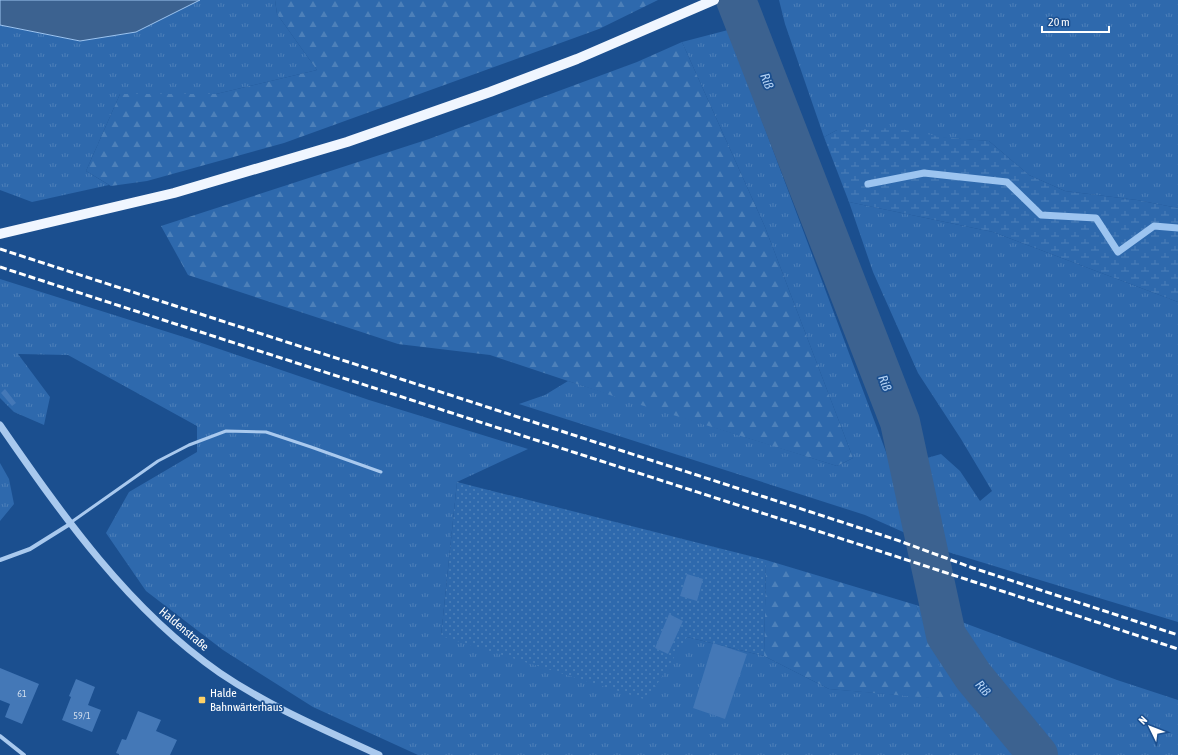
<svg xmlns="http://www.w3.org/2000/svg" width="1178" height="755" viewBox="0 0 1178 755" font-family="'Asap Condensed',sans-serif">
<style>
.grass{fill:url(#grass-tufts)}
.forest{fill:url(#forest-firs)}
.wetland{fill:url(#wetland-marsh)}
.park{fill:url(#park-dots)}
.water{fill:#3c6290;stroke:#9cc4f0}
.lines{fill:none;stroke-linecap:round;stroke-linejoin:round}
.stream{stroke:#9cc4f0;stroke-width:7}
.river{stroke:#3c6290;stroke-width:40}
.building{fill:#4478b7}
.service{stroke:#a9c9ee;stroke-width:3}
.minor{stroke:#a9c9ee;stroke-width:4}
.tertiary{stroke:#a9c9ee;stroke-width:7}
.primary{stroke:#f0f6ff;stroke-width:10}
.rail{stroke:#fff;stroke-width:3;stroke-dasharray:7 3;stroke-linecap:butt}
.poi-dot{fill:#ffd166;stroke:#1b4f8f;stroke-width:1.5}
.labels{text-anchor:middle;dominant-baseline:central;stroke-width:3.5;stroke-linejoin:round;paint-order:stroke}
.number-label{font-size:10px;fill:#d0dded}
.street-label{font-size:12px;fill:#fff;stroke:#1b4f8f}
.poi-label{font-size:12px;fill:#fff;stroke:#1b4f8f;text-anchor:start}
.water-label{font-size:13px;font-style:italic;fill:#b5d3f5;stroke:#1b4f8f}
</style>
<defs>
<pattern id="grass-tufts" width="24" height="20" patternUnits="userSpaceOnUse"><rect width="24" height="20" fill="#2e69ad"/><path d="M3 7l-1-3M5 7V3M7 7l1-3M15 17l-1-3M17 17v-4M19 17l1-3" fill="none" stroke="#4d80b9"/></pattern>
<pattern id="forest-firs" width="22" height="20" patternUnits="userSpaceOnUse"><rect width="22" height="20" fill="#2e69ad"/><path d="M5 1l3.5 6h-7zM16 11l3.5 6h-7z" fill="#4d80b9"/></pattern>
<pattern id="wetland-marsh" width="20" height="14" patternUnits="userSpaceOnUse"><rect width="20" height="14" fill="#2e69ad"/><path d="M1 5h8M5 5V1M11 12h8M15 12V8" fill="none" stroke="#4d80b9"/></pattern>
<pattern id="park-dots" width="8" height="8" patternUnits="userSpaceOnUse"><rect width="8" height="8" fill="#2e69ad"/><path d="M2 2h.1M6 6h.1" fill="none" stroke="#4d80b9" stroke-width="1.8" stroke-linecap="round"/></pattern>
</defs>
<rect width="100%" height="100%" fill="#1b4f8f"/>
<!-- grass -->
<path class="grass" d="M200,0H275L277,14L317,70L216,94H120L86,171L109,185L32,202L0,190V25L80,41L136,32Z
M779,0H1178V208L1137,200L1065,191L1029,175L989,141L837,130L824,137L785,24Z
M728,30L892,468L941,454L960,471L980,501L992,491L961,439L918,373L873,272L849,202L993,232L1178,302V622L948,552L865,515L519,404L545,395L568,381L837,466L853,458L765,227L682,42Z
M0,279L190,339L369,400L528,449L457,482L441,636L687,637L764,656L829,689L949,699L916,605L1117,680L1178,700V755H418L313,707L223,650L146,591L106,533L129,492L197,452V426L68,355L18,354L50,397L44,425L14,412L0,398Z
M0,463L9,479L14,504L0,521Z"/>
<!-- forest -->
<path class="forest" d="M275,0H658L599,29L284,143L147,181L111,186L86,171L120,94H216L317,70L277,14Z
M682,42L765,227L853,458L837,466L628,401L490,355L398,344L188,275L161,226L429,139L637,62Z
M766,560L916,605L952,700L829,689L764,656Z"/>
<!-- wetland -->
<path class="wetland" d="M895,128L942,137L989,141L1029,175L1065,191L1137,200L1178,208V302L993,232L849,202L824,137L837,130Z"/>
<!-- park -->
<path class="park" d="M457,482L766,560L764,656L687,637L647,700L441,636Z"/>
<!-- water -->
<path class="water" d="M0,0H200L136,32L80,41L0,25Z"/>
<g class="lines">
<!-- stream -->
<path class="stream" d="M868,184L924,173L1007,182L1041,215L1096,218L1118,252L1154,226L1178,228"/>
<!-- river -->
<path class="river" d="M736,0L900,422L946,635L973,676L1038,755"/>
</g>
<!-- building -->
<path class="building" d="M5,389L16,403L12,406L1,393Z
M687,574L703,579L697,601L680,596Z
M669,614L683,621L668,654L655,648Z
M713,643L747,654L725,719L693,708Z
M0,668L39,684L22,724L5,717L10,704L0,700Z
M76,679L95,687L88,705L101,710L92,732L62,720L71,697L69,696Z
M138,711L161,720L156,731L177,740L170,755H119V754L116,753L122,739L126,740Z"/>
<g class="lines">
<!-- service -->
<path class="service" d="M70,523L158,461L189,445L226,431L266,432L311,447L381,472"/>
<!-- minor -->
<path class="minor" d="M0,560L30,549L70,524
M0,736L24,755"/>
<!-- tertiary -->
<path class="tertiary" d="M0,425C63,516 128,609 220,673C270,707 325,730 379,755"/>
<!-- primary -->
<path class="primary" d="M0,234L174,193L347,142L490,92L577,59L714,0"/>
<!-- rail -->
<path class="rail" d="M0,249L894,539L973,568L1178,635
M0,267C393,395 786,519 1178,649"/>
</g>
<!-- markers -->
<rect class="poi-dot" x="198" y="696" width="8" height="8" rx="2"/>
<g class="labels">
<!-- number labels -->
<g class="number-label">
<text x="22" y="693">61</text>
<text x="82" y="715">59/1</text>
</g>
<!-- street labels -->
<g class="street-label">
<text transform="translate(184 629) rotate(40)">Haldenstraße</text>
</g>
<!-- poi labels -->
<g class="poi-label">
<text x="210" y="693">Halde<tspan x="210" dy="14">Bahnwärterhaus</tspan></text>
</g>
<!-- water labels -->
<g class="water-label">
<text transform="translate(767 81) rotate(69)">Riß</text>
<text transform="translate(885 383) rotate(69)">Riß</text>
<text transform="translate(983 688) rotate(50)">Riß</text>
</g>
</g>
<!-- north arrow -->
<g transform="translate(1150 727) rotate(313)" stroke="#1b4f8f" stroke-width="3" paint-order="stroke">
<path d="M0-3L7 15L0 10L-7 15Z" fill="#ffffff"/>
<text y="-6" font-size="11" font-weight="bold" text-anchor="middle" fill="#ffffff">N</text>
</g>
<!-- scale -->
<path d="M1042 26v6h67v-6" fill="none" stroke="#ffffff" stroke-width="2"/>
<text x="1048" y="26" font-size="12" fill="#ffffff" stroke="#1b4f8f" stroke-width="3" paint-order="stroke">20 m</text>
</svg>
